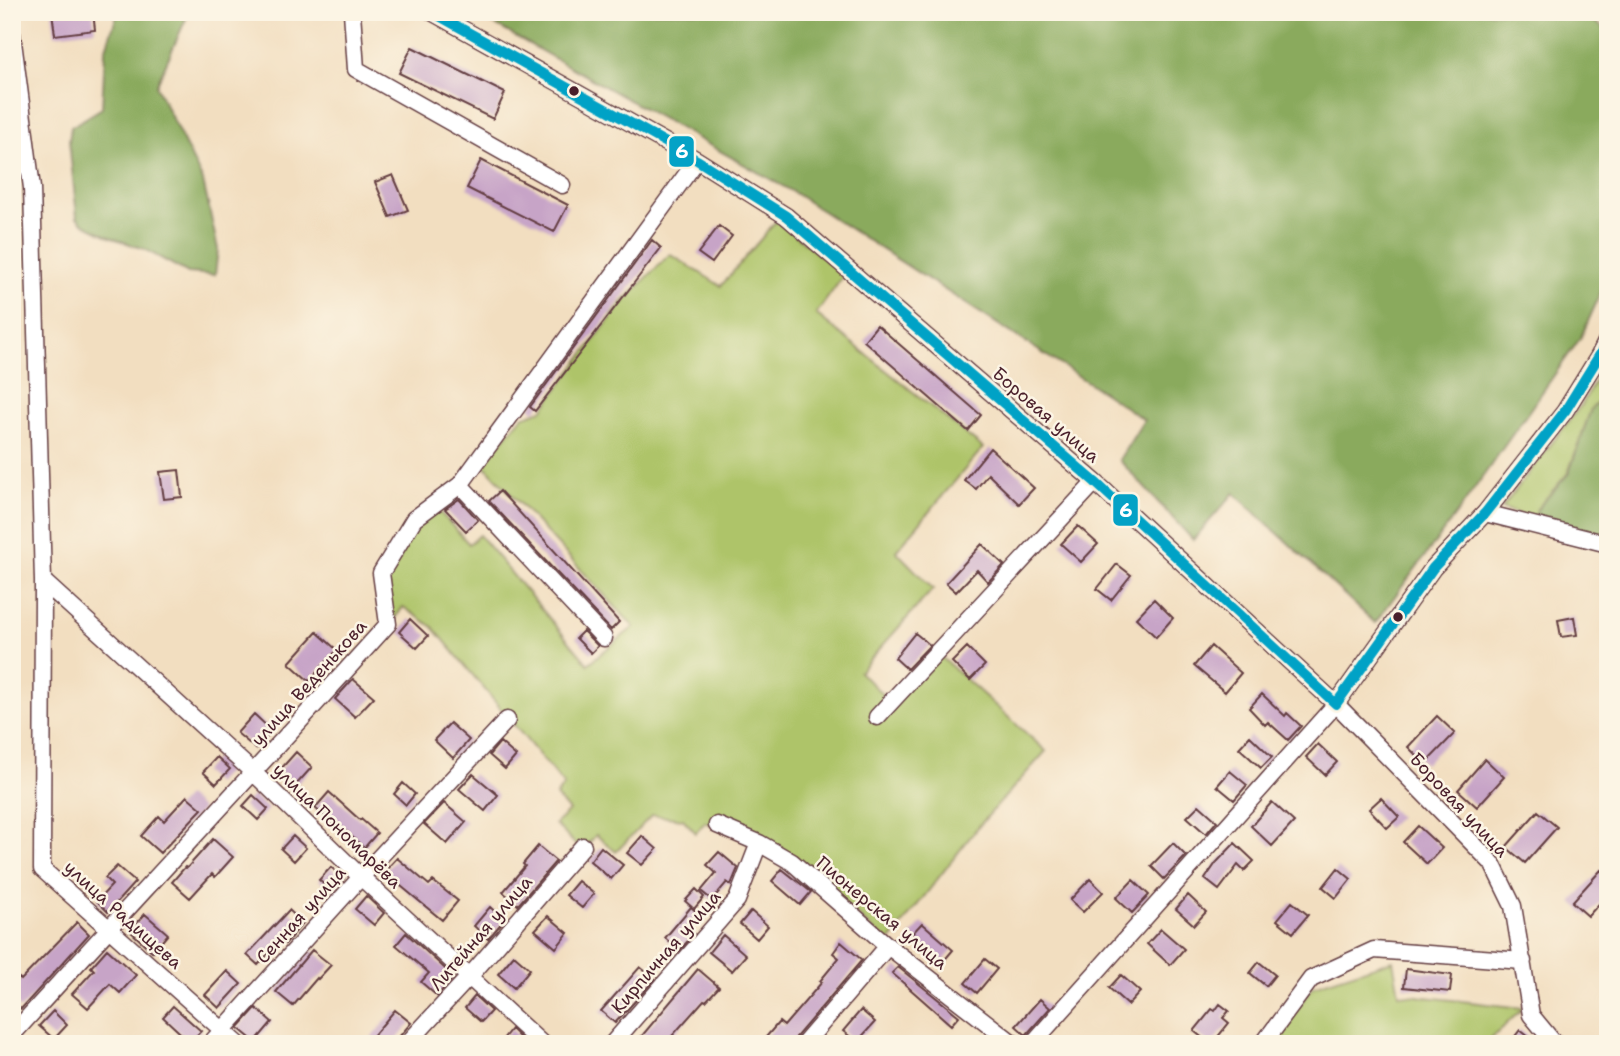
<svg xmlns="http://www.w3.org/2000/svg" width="1620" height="1056" viewBox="0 0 1620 1056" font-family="'Shantell Sans',sans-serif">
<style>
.green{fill:#aec469;stroke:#7c724a;stroke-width:2}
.forest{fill:#8aaa5d;stroke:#6a6444;stroke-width:2}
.building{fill:#c7a4c7}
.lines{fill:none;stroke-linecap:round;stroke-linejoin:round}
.minor-casing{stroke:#633c41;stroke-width:19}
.minor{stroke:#fff;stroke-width:16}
.bus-1-casing{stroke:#fcf5e5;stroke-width:16}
.bus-1{stroke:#04a2c6;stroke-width:10}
.bus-dot{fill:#4a1f2b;stroke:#fcf5e5;stroke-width:2.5}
.labels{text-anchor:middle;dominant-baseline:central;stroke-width:5;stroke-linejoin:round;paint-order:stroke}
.street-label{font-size:18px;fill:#4a1f2b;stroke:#fcf5e5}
.line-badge{stroke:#fcf5e5;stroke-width:2.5}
.badge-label{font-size:19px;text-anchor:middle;font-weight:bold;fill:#fff}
</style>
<rect width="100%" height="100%" fill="#fcf5e5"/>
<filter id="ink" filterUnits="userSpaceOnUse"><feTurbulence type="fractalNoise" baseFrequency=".0143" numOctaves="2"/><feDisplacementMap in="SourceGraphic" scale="14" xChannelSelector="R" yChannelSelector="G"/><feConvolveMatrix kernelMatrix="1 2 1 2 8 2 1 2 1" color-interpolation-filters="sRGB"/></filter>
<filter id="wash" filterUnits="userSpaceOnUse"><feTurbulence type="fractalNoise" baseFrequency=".00686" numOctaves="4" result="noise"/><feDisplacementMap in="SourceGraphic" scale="28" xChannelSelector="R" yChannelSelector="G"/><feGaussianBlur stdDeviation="1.57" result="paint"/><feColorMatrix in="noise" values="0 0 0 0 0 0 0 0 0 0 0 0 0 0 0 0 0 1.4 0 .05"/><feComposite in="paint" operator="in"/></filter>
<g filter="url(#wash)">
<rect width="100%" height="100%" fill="#f2dec0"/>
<!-- green -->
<path class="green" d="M777,220L844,275L816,314L983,448L896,551L933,589L859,672L890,701L940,656L1046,751L978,827L888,943L796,860L705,822L696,833L683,819L652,815L616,852L596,835L582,851L555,824L569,811L556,796L564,785L433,627L403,607L390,626L385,573L416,523L435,507L469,544L479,535L588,664L634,627L483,464L522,417L542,410L622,303L670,254L721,286Z
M1608,358V394L1591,409L1568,473L1537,509L1535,520L1502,508L1582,404Z
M1393,960L1399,994L1523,1008L1486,1044H1273L1313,986Z"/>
<!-- forest -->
<path class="forest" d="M118,12H189L156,86L203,181L218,249L215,275L188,273L144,249L110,237L84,224L77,217L69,141L71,127L102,108L105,51Z
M472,12H1580L1608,31V277L1581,337L1460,509L1375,623L1234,493L1193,540L1119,460L1144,420L1106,394L793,192Z
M1608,394V538L1535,520L1537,509L1569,473L1591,409Z"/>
<g id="blocks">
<!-- building -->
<path class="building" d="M52,12H93L95,30L55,35Z
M412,47L505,93L493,119L399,73Z
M481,160L568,205L554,232L467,188Z
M393,175L408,210L390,217L375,182Z
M719,226L732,236L712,263L698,253Z
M652,240L661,248L535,411L530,407Z
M877,325L981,415L968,431L864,341Z
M990,448L1034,488L1019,504L988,474L976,489L964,480Z
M179,470L182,497L164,499L160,472Z
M500,491L619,622L611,630L489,501Z
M459,499L478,520L466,531L445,509Z
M1078,526L1098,544L1081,562L1061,544Z
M982,544L1004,565L988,582L977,570L956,592L946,583Z
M1117,564L1131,575L1111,600L1097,589Z
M1154,599L1173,618L1156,637L1136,618Z
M1574,617L1577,635L1561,637L1558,620Z
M410,619L428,636L417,648L399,632Z
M583,631L598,646L591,653L576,638Z
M317,632L337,650L309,681L289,663Z
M915,633L930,645L907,669L895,658Z
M1211,646L1241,673L1225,692L1194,666Z
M967,647L985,665L970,680L952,662Z
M353,679L374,697L355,717L335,699Z
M1262,694L1285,716L1287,713L1301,726L1288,740L1268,722L1265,725L1249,708Z
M254,714L272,731L256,749L237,733Z
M1437,716L1455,733L1425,764L1408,747Z
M450,723L469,740L453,758L434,740Z
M1250,736L1272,757L1261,768L1239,748Z
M500,742L516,756L505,769L489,755Z
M1318,744L1337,762L1325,775L1306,757Z
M296,752L312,767L295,786L279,771Z
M217,757L230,769L216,784L203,772Z
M1485,759L1504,777L1477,807L1458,790Z
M1230,771L1247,785L1234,800L1217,786Z
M473,774L498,795L485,811L459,789Z
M403,783L415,794L406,805L394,794Z
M329,792L360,820L361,819L377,833L364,848L335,821L333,824L315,808Z
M253,795L268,809L258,820L243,806Z
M187,796L202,809L160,853L141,836L159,816L164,821Z
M1381,798L1399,817L1387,828L1369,809Z
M1272,802L1294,822L1272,846L1251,826Z
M444,803L466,822L447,844L424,824Z
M1199,805L1217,821L1206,834L1187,817Z
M1538,811L1557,827L1525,863L1506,847Z
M1418,826L1442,848L1427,864L1403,842Z
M293,836L306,848L294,861L281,849Z
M642,836L657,849L642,865L627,853Z
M213,839L233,857L215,877L212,874L190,898L172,882L185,867L187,868Z
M1173,843L1186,856L1164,879L1151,866Z
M1235,843L1254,861L1244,871L1238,865L1219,890L1205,879L1216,863Z
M538,846L556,861L518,905L503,892L525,866L523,864Z
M601,847L623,865L611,879L590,861Z
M719,852L738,868L731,885L727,882L712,900L701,891L716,873L707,865Z
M397,858L429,885L433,881L458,901L442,920L384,872Z
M117,866L135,882L108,912L97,901L112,885L105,878Z
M331,867L344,879L332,892L319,880Z
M1338,868L1351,879L1336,898L1323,887Z
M782,869L811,892L800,905L772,881Z
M1601,870L1608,876V894L1588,916L1572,902Z
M1090,879L1103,892L1083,912L1070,900Z
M1133,880L1149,895L1132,913L1116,898Z
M578,881L594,894L582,908L566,895Z
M696,889L704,897L694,909L685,901Z
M1188,895L1206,912L1194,925L1176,909Z
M366,896L384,913L374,925L355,909Z
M1292,902L1308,915L1293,933L1277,920Z
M490,907L504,920L488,939L474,926Z
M691,907L700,915L688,929L694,934L679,951L665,938Z
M289,910L303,923L285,944L281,940L258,965L247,955Z
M751,911L768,926L757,939L740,924Z
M145,914L168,934L153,952L130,931Z
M548,916L568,933L556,948L535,930Z
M77,922L89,934L21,1009L12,1002V986L19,978L21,980Z
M922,923L953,950L941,964L910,936Z
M1161,929L1184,949L1170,965L1147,944Z
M406,933L454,977L437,996L421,982L429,973L396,945Z
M723,935L746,955L732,971L709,952Z
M841,942L862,960L796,1037L793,1044H760L779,1022L784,1026L822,982L820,981L839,958L833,953Z
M107,949L136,975L120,993L110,984L88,1008L72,994L94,970L91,967Z
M312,950L331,965L318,979L317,978L293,1006L276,992Z
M514,955L530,969L514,988L498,974Z
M985,959L997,969L977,993L965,983Z
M1259,962L1275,975L1266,986L1250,973Z
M640,967L655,979L615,1023L601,1011Z
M898,967L959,1016L951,1025L892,973Z
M698,969L719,987L706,1001L704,1000L665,1044H635Z
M1406,969L1452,975L1450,992L1404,987Z
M227,971L241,984L219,1008L205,995Z
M1121,975L1140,992L1128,1005L1109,988Z
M475,996L491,1011L481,1022L465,1008Z
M1040,999L1050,1008L1026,1035L1016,1026Z
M1220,1004L1229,1011L1223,1018L1229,1023L1212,1044H1210L1194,1031L1212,1009L1215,1011Z
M173,1006L201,1031L190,1042L163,1017Z
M256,1008L272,1022L255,1042L238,1028Z
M395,1010L411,1023L393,1044H366Z
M861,1010L875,1022L857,1042L843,1031Z
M53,1011L67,1025L54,1039L39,1026Z
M511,1029L526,1044H499Z
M1520,1030L1538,1044H1509Z"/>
</g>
</g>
<g filter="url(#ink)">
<use href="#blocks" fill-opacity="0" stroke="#633c41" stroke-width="2"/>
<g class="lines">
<defs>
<path id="minor" d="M352,12L356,69L562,185
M432,12L697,160L786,216L1095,482L1336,704L1492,863L1513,906L1531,1015L1555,1044
M12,34L32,188L43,581L42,869L238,1044
M460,485L604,638
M1485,513L1608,544
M43,581L254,773L361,877L542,1044
M877,717L1095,482
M717,825L759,843L792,862L888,946L1014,1044
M12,1035C137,897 264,762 388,624L381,573L414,519L460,485L697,160
M210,1044L361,877L507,720
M407,1044L469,977L583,846
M612,1044L737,900L759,843
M804,1044L888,946
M1032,1044L1336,704L1433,568L1485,513L1565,411L1599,356L1608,338
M1263,1044L1311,979L1374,950L1523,961"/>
</defs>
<!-- minor casing -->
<use href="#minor" class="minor-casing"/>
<!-- minor -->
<use href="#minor" class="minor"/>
<defs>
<path id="bus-1" d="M432,12L697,160L786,216L1095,482L1336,704
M1336,704L1433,568L1485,513L1565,411L1599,356L1608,339"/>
</defs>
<!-- bus-1 casing -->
<use href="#bus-1" class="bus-1-casing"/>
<!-- bus-1 -->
<use href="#bus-1" class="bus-1"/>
</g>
</g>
<!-- markers -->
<g class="bus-dot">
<circle cx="574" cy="91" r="6"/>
<circle cx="1398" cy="617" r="6"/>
</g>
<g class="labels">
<!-- street labels -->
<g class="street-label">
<text transform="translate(1046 415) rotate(41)">Боровая улица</text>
<text transform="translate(309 683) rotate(-48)">улица Веденькова</text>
<text transform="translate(1459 805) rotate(47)">Боровая улица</text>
<text transform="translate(337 826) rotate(44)">улица Пономарёва</text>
<text transform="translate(882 913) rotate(40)">Пионерская улица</text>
<text transform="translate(123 915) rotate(42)">улица Радищева</text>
<text transform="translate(301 915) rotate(-48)">Сенная улица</text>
<text transform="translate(481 933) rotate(-49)">Литейная улица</text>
<text transform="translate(666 952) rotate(-49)">Кирпичная улица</text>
</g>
</g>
<g class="line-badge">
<rect x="668" y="135" width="27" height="33" rx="7" fill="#04a2c6"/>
<rect x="1112" y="493" width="27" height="34" rx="7" fill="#04a2c6"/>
</g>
<g class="badge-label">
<text x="682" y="158">6</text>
<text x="1126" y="517">6</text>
</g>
<!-- margin -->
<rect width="1620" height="1056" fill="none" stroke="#fcf5e5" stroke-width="42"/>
</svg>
